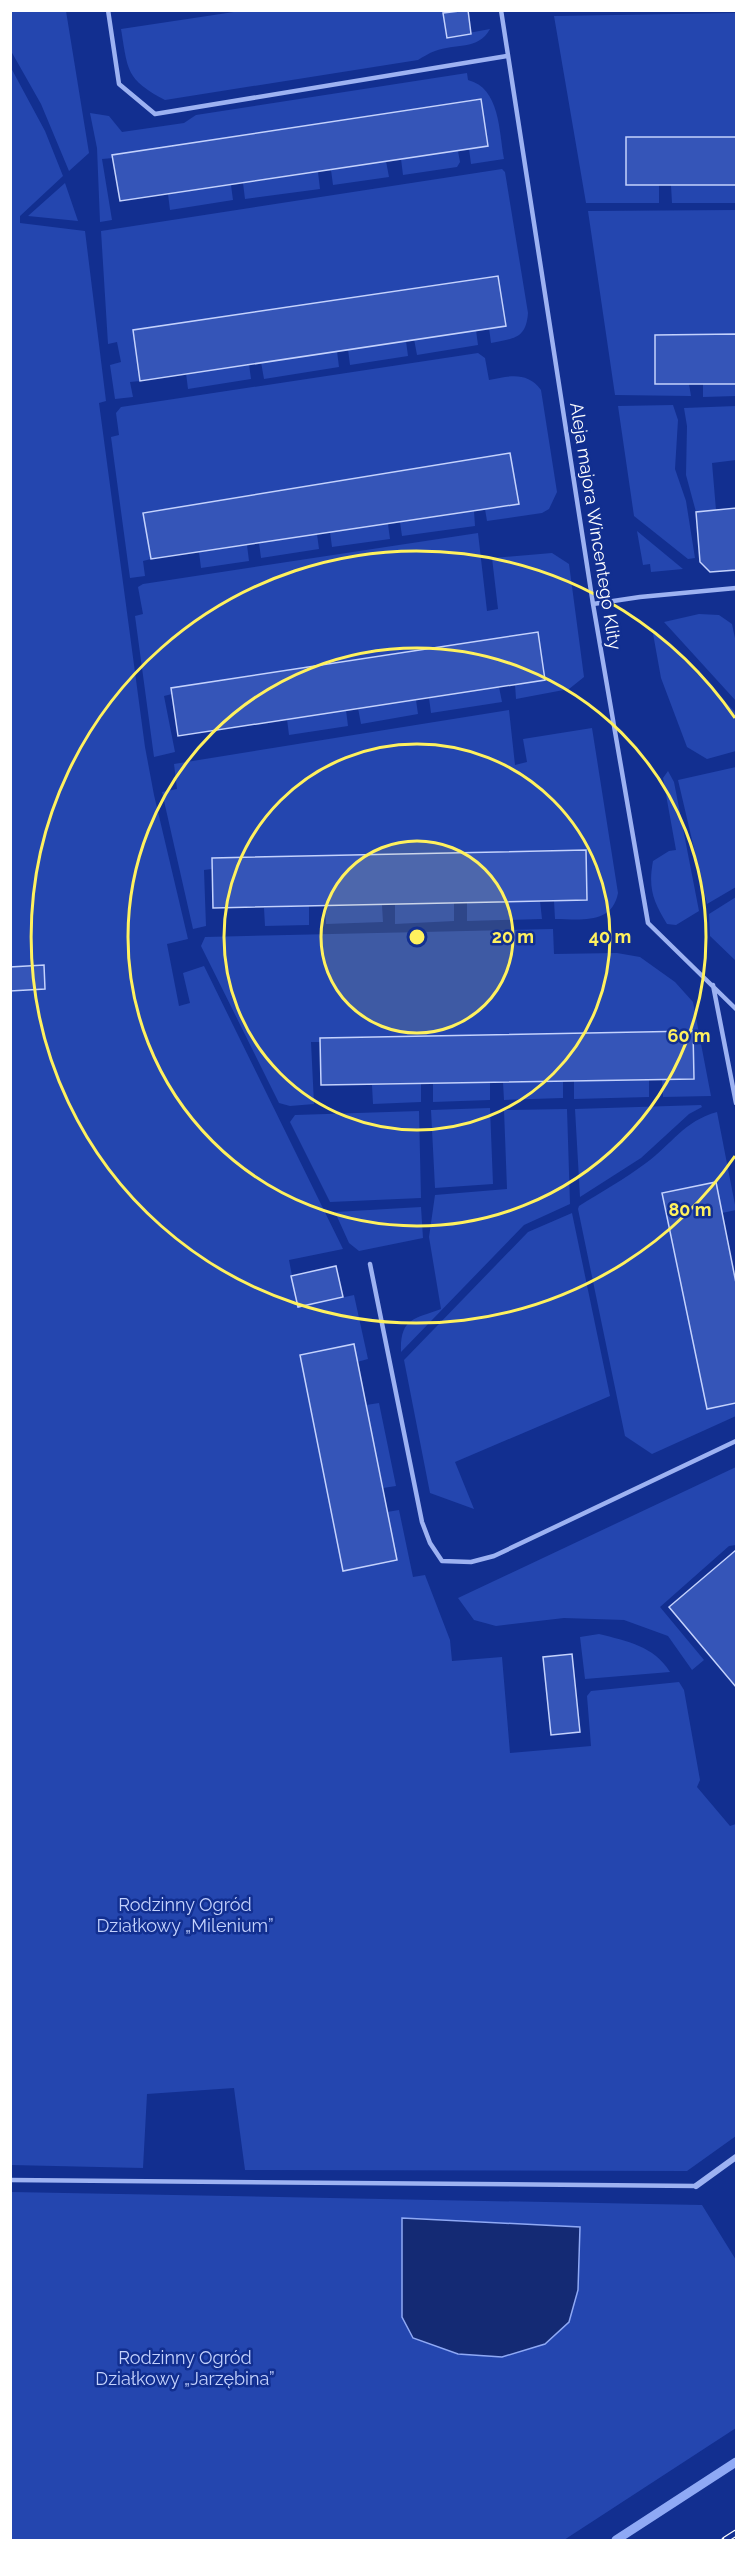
<svg xmlns="http://www.w3.org/2000/svg" width="747" height="2551" viewBox="0 0 747 2551" font-family="Raleway,sans-serif">
<style>
.green{fill:#2446af}
.water{fill:#142a74;stroke:#8fa9f5;stroke-width:1.5}
.lines{fill:none;stroke-linecap:round;stroke-linejoin:round}
.stream{stroke:#8fa9f5;stroke-width:9}
.building{fill:#3555b8;stroke:#c4d2fd;stroke-width:1.5}
.lane{stroke:#9db2f2;stroke-width:4.5}
.street{stroke:#9db2f2;stroke-width:6}
.rail-casing{stroke:#fff;stroke-width:7}
.rail{stroke:#122f90;stroke-width:4.5;stroke-dasharray:14;stroke-linecap:butt}
.ring{fill:none;stroke:#fff15e;stroke-width:3}
.labels{text-anchor:middle;dominant-baseline:central;stroke-width:5;stroke-linejoin:round;paint-order:stroke}
.street-label{font-size:18px;fill:#fff;stroke:#122f90}
.park-label{font-size:18px;fill:#c4d2fd;stroke:#122f90}
.centre{fill:#fff15e;stroke:#122f90;stroke-width:3}
.ring-label{font-size:18px;text-anchor:middle;font-weight:bold;fill:#fff15e;stroke:#122f90;stroke-width:5;stroke-linejoin:round;paint-order:stroke}
</style>
<rect width="100%" height="100%" fill="#122f90"/>
<!-- green -->
<path class="green" d="M11,10L66,11L89,153L69,171L41,104L11,51Z
M247,10L462,11L443,13L447,37L490,29C478,51 455,43 435,51C429,53 423,57 418,60L165,100C126,79 128,71 121,29Z
M736,13V137L626,138V185H659V203H586L554,16Z
M10,66L45,131L63,176L20,216V223L85,231L106,401L99,403L145,747L154,795L188,939L167,944L179,1006L190,1003L183,973L204,966L343,1249L289,1260L298,1307L354,1295L368,1359L357,1362L300,1355L343,1571L397,1560L387,1512L399,1510L413,1577L425,1575L450,1640L452,1661L502,1657L510,1753L591,1746L587,1696L591,1691L679,1682L684,1690L700,1780L697,1787L730,1826L736,1824V2136L687,2171L245,2170L234,2088L147,2094L143,2168L11,2165Z
M467,73L468,80C500,88 499,131 504,159L471,164L469,149L487,146L480,99L113,155V158L102,159L112,220L100,222L97,148L90,113L109,116L122,132L184,123L196,115Z
M458,151L460,162L457,167L403,175L401,159Z
M386,161L389,177L333,185L331,170Z
M502,169L505,172L528,313C526,340 513,338 491,343L489,328L506,325L498,276L134,330L140,381L130,382L133,397L115,399L110,365L121,362L117,342L108,344L101,231Z
M318,172L320,189L245,199L243,183Z
M65,183L78,221L28,216Z
M231,185L233,200L170,210L168,194Z
M671,185H736V203H672Z
M736,210V334L655,335V384H689L691,396L615,395L588,211Z
M476,330L478,345L417,355L414,339Z
M406,341L408,356L350,365L348,349Z
M337,351L339,367L264,379L261,362Z
M478,353L485,358L489,380C509,376 527,371 541,390L557,492L549,509L542,513L487,521L485,509L518,504L510,453L143,513L151,559L143,561L145,576L130,578L111,437L119,435L116,413L121,407Z
M249,364L251,379L188,389L186,373Z
M703,384H736V396L703,397Z
M673,405L678,420L675,469L686,501L695,558L688,559L634,516L618,406Z
M736,406V460L712,463L716,510L696,512L686,475L687,426L684,408Z
M474,511L475,526L402,536L400,522Z
M388,524L390,539L332,547L330,532Z
M637,531L683,569L651,572L650,564L643,565Z
M478,533L487,611L498,609L492,558L552,553L569,564L584,677L569,689L516,699L515,684L545,680L538,632L171,688L172,694L164,696L175,752L154,757L135,616L143,614L138,587L143,584Z
M317,534L319,549L261,558L259,543Z
M247,545L249,561L201,568L199,552Z
M699,614L719,615L732,624L736,643V701L664,622Z
M652,628L736,713V751L707,759L687,747L661,678Z
M499,687L502,702L431,713L429,698Z
M416,700L418,714L361,724L358,708Z
M346,710L348,726L289,735L287,719Z
M509,710L515,765L527,762L523,739L592,728L618,893C612,925 580,919 555,919L554,901L587,900L585,850L213,858L212,869L204,870L206,926L193,929L162,792L177,789L174,764Z
M736,767V887L707,904L678,780Z
M668,771L674,782L699,911L676,925L667,924C653,901 648,888 653,861L669,851L676,850L663,778Z
M736,897V961L710,936L709,914Z
M540,901L542,919L467,921V903Z
M454,903V921L395,924V904Z
M382,905L383,922L326,924L325,906Z
M309,906V925L265,926L264,908Z
M553,929L554,954L617,953L640,957L675,982L693,1002L711,1096L663,1097L662,1080L694,1079L693,1031L321,1038L320,1042H311L314,1104L290,1106L279,1103L201,946L205,937Z
M649,1080V1097L574,1099V1081Z
M563,1081V1098L504,1100L503,1082Z
M490,1082V1100L433,1102V1083Z
M421,1084V1102L373,1104L372,1085Z
M701,1105L702,1107L689,1114L641,1158L580,1197L575,1109Z
M490,1108L493,1184L435,1188L431,1110Z
M567,1109L570,1204L524,1225L401,1352C400,1318 414,1319 441,1309L429,1237L435,1195L507,1189L504,1110Z
M419,1111L421,1198L330,1202L290,1122L295,1115Z
M717,1112L736,1210L722,1213L715,1182L662,1193L708,1409L736,1403V1416L652,1454L625,1436L578,1209L579,1206C601,1192 625,1179 646,1163C672,1144 684,1121 717,1112Z
M421,1207L423,1238L359,1251L349,1243L335,1212Z
M572,1213L610,1396L455,1462L474,1509L430,1493L404,1360L528,1232Z
M379,1403L396,1486L383,1488L366,1405Z
M736,1467V1545L729,1546L660,1607L704,1660L692,1670L668,1636L624,1620L564,1618L496,1626L474,1620L458,1598Z
M599,1634C627,1641 654,1646 670,1672L585,1679L580,1637Z
M11,2192L702,2205L736,2260V2428L564,2540H11Z"/>
<!-- water -->
<path class="water" d="M402,2218L580,2227L578,2290L569,2322L545,2344L502,2357L458,2354L413,2338L402,2317Z"/>
<g class="lines">
<!-- stream -->
<path class="stream" d="M616,2540L736,2462"/>
</g>
<!-- building -->
<path class="building" d="M468,10L471,34L447,38L443,13Z
M481,99L488,146L120,201L112,155Z
M626,137H736V185H626Z
M498,276L506,326L140,381L133,330Z
M736,334V384H655V335Z
M510,453L519,504L151,559L143,513Z
M736,508V570L710,572L700,562L696,512Z
M538,632L545,680L178,736L171,688Z
M586,850L587,900L213,908L212,858Z
M44,965L45,989L10,991V967Z
M693,1031L694,1079L321,1085L320,1038Z
M716,1182L736,1283V1403L707,1409L662,1193Z
M336,1266L343,1297L298,1307L291,1276Z
M354,1344L397,1560L343,1571L300,1355Z
M736,1550V1687L669,1607Z
M572,1654L580,1732L551,1735L543,1657Z"/>
<g class="lines">
<!-- lane -->
<path class="lane" d="M108,10L119,84L155,114L507,56
M501,10L593,604L648,923L736,1009
M593,604L640,597L736,588
M713,985L736,1103
M370,1264L422,1522L430,1543L442,1561L471,1562L494,1556L736,1441
M10,2180L696,2186"/>
<!-- street -->
<path class="street" d="M696,2186L736,2157"/>
<defs>
<path id="rail" d="M725,2540L736,2533"/>
</defs>
<!-- rail casing -->
<use href="#rail" class="rail-casing"/>
<!-- rail -->
<use href="#rail" class="rail"/>
</g>
<!-- distance rings -->
<circle cx="417" cy="937" r="96" fill="#fff15e" fill-opacity=".12"/>
<g class="ring">
<circle cx="417" cy="937" r="96"/>
<circle cx="417" cy="937" r="193"/>
<circle cx="417" cy="937" r="289"/>
<path d="M735 1156A386 386 0 1 1 735 718"/>
</g>
<g class="labels">
<!-- street labels -->
<g class="street-label">
<text transform="translate(596 526) rotate(81)">Aleja majora Wincentego Klity</text>
</g>
<!-- park labels -->
<g class="park-label">
<text x="185" y="1904">Rodzinny Ogród<tspan x="185" dy="21">Działkowy „Milenium”</tspan></text>
<text x="185" y="2357">Rodzinny Ogród<tspan x="185" dy="21">Działkowy „Jarzębina”</tspan></text>
</g>
</g>
<circle cx="417" cy="937" r="9" class="centre"/>
<g class="ring-label">
<text x="513" y="943">20 m</text>
<text x="610" y="943">40 m</text>
<text x="689" y="1042">60 m</text>
<text x="690" y="1216">80 m</text>
</g>
<!-- border -->
<rect width="747" height="2551" fill="none" stroke="#ffffff" stroke-width="24"/>
</svg>
